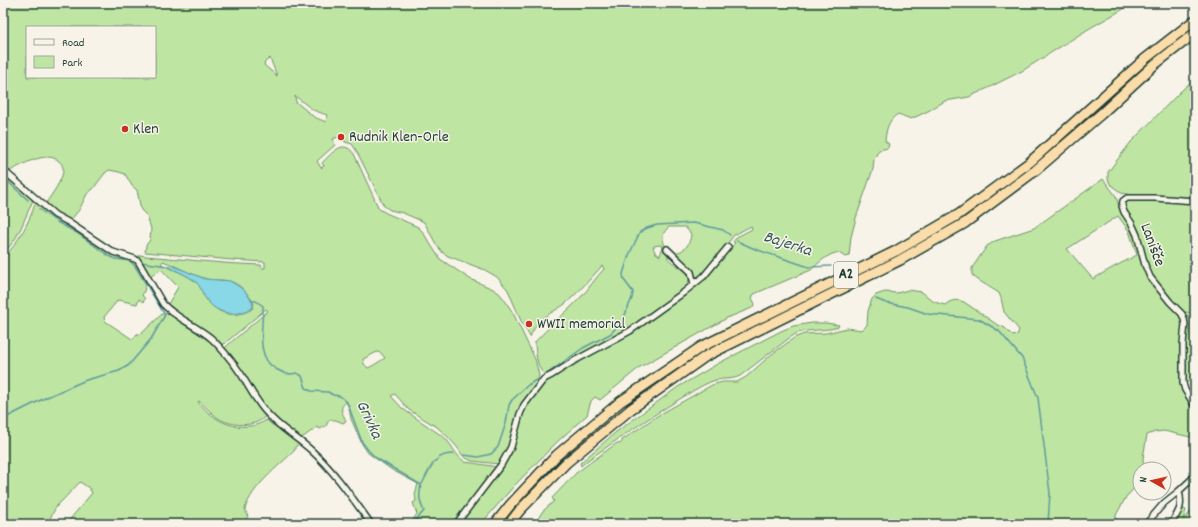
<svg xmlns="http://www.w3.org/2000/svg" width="1198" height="527" viewBox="0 0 1198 527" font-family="Dekko,sans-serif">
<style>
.green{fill:#bee5a1;stroke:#6e916a;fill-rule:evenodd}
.water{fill:#89d8e7;stroke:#5f9a9f}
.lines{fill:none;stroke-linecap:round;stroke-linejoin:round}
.stream{stroke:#5f9a9f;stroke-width:1.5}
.street-casing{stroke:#1f3d34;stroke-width:8}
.highway-casing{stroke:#1f3d34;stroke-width:12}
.street{stroke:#f7f3e8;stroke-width:5}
.highway{stroke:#fbddab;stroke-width:9}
.poi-dot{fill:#c8321e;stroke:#f7f3e8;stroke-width:1.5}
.labels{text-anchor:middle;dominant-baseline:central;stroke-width:3;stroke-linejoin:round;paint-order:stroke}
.shield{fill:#f7f3e8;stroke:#60746a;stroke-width:1}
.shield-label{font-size:15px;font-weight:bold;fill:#1f3d34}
.poi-label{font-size:16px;fill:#1f3d34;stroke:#f7f3e8;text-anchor:start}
.street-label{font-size:16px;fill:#1f3d34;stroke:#f7f3e8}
.water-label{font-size:17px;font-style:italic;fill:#345c58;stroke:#f7f3e8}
</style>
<rect width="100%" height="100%" fill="#f7f3e8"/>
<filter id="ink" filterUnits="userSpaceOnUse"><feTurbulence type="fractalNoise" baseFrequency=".025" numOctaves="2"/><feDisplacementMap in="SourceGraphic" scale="8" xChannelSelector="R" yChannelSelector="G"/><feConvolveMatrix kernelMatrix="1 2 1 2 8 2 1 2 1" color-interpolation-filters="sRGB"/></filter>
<g filter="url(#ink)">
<!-- green -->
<path class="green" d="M3,3H1134L1090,28L1022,71L988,88L969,97L945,101L928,111L911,119L898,114C888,120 886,130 885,141L889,144L888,148L879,150L874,159L873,169L856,218L851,237L849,256L845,257C843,256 841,254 839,253C831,251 816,265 811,270L754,294L752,298L755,304L752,308L727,318L640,367L600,400L595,397L591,401L587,415L556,443L514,486L481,524H459L505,463L514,446L523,413L528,402L544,384L571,365L642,325L694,286L704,280L707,279L713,268L720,262L719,258C723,254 732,247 735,243L733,242L737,237L752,229L751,226L734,235L710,267L700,277L694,276L677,258L676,253C686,250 690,244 691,234L685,227H669C658,236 664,245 671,255L667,257C675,269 698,269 685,289L641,322L551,375C550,375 545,374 544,374C537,369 535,349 535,342C549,326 566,313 580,298C589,289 595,278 604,269L603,267L602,266C590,279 578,293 565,304C548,316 539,316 530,337L521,321L508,290L497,277L485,270L448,256L443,253L436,244L424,222L403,213L390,210L384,206L356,150L352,144L345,142L343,135L333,139L335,145L317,161L321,168L324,166L322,163C332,153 343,138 354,154L379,209L386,213L418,227L422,231L440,259L470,279L493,289L499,293L504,299L513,313L535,359L539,375L538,379L533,390L520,407L518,413L510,444L499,464L472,461L466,458L463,456L457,447L448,437L437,427L409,410L395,394L391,396L403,409L445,438C452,445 456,456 465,462L492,466L495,467L496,468L454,524H410L417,514L413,503L416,501L415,494L418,484L392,470L368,453L362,444L351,419L349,408L346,402C338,409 343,413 346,421L343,423L336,420H329L326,426L320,429L317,427L302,438L299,437C265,418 246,381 224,349L230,343L268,311L266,309L224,344L221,345L169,307L168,304L178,287L161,269L150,277L137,257L141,255L146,256C184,259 222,264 261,265L262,268H265V262L232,260L145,252L146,245L150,240L151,229L147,216L141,210L137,190L132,186L125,174L119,172L109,170L105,173L93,189L87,194L79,210L70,221L57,214L46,203C52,194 61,182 63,172C64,168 62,164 59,161C46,150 22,165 10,171L3,168V155L4,154L3,150ZM27,27H155V77H27ZM270,58L277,76L264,65L265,62ZM295,96L313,110L327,115L326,122L314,117L296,102ZM659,245L663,246L660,256L656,253L653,248L654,246ZM163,261C177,266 191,275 207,279C214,281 221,279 229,281C239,283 249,294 254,304L252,309C233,320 216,314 204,296C202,292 201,286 197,283C187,274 173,270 161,264ZM377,352L381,353L385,358L374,365L368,368L364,364L363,359Z
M1195,78V199L1140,196L1121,193L1110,184L1108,179V172L1131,142L1180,92Z
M3,172L33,197V200L21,228L14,241L3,254Z
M1103,179L1116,196L1120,209L1133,227L1146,271L1182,320L1184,324L1182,379L1195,408V438L1164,431L1155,432L1147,435L1143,458L1144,469H1140V482L1126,497L1116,515V524H535L542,512L554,501L552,498L576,473L617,443L620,444L622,442V440L657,416L712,385L722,382H737L746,377L772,354L794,338L804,334L826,333L847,328L862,330L867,325L868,311L872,299L876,295L885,292L897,293L908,290L922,292L934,302L945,305C951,300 956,299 964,302L996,324L1005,328L1013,336L1017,335L1019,330L1004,312L1001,298L999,293L978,280L972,275V268L987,246L995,241L1034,228ZM1118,216L1129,231L1137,255L1112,268L1093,279L1067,249Z
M1129,200L1195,202V313L1182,312L1177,308L1155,280L1150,271L1140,239L1124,206L1125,203Z
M37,202L112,254C118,256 125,257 130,259C139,262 143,274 148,281L144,288L145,289L142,295L145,299L143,302L139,299L137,304L118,300L104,317L105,321L132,339L137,334H141L162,314L170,313C182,321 195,328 206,337C232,357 248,389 265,417C253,428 231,426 218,418C211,413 205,406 199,401L198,402C211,417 228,429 249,426C255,426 261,423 267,420L271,424L282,430L300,443L295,447V450C278,467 252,486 245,509L248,517L241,524H66L92,493L89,488L80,482L56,507L47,524H3V259C18,242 28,225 35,204Z
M1187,315L1195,316V381L1185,382V317Z
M812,323H826L839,325L838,327L830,329L807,331L797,333L788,339L740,376C730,381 721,377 710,382C698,387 687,395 675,402C645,420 617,440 588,460L581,466L580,463L616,432L678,387L719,363L781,331L793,326Z
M1195,507V524H1172L1181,508L1186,510L1183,520Z"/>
<!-- water -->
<path class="water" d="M171,265L205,279L230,281L244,290L252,301L253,307C249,311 244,312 239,313C223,315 210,308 203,294C201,290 200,286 197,283C189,275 176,271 167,266Z"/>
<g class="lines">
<!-- stream -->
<path class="stream" d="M3,177L28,200
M737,241L755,249L809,267L831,266
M141,262L167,266
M876,299L886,303L908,307L928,314L979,319L999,331L1022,358L1038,398L1050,493L1048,524
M252,301H256L263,306C263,326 255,358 276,369C285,374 287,375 297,373L302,376L306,388L311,391L328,392L333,395L340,396L347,402L362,442L368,450L376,458L421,485C419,495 419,502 424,511L412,524
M545,375L583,348L610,334L622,322L632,298L633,292L624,280L623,274L629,255L640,232L647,228L657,225L694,223L723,230L730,235
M3,418L7,417L47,397L86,380L119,371L129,365L151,339L165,315L135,266L130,261L116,259L109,256L77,233L57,222L39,209
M464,455L478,457L491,454L498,447L506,423L509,405L512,400L528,385L536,380
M422,484C430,469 434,453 454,454"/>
<defs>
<path id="street" d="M3,170L55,215L68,222L113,252L135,259L138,261L163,304C177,319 197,326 212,339C223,350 233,362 241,374C249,387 256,401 266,412C279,428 297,437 312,451C335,472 353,499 371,524
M1195,201L1155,198H1127L1123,201L1122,206L1124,212L1132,224L1137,235L1145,265L1150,277L1170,302L1182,314L1184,319L1185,324L1183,344V383L1185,390L1195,406
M667,249L691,272L694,284
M456,524L501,465L511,447L520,414L524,405L544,379L552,375L574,361L630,331L683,293L704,276L728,247
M1146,524L1164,503L1179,491L1195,476
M1171,524C1179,511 1183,507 1179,491"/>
<path id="highway" d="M495,524L511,504L557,455L620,402L701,347L896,251L958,215L1030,162L1145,59L1195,20
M509,524L520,510L566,463L631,409L706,356L900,260L965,223L1036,170L1101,114L1154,65L1195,33"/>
</defs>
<!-- street casing -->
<use href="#street" class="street-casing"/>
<!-- highway casing -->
<use href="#highway" class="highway-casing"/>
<!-- street -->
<use href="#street" class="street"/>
<!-- highway -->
<use href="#highway" class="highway"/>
</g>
</g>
<!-- markers -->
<g class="poi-dot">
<circle cx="125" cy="129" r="4"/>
<circle cx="341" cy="137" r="4"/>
<circle cx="529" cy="324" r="4"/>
</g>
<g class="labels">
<!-- shield labels -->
<rect class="shield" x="834" y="262" width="24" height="26" rx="3"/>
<g class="shield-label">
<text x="846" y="275">A2</text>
</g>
<!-- poi labels -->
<g class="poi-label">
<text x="133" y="129">Klen</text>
<text x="349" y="137">Rudnik Klen-Orle</text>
<text x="537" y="324">WWII memorial</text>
</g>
<!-- street labels -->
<g class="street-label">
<text transform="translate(1152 245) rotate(70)">Lanišče</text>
</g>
<!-- water labels -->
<g class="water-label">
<text transform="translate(787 245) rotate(18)">Bajerka</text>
<text transform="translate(368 420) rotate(65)">Grivka</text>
</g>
</g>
<!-- margin -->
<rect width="1198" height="527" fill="none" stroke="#f7f3e8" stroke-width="16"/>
<rect x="8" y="8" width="1182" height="511" fill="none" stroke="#1f3d34" stroke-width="1.5" filter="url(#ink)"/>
<!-- legend -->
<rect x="26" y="26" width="130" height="52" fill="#f7f3e8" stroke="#a1aaa0"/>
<rect x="34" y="39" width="20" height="6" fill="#f7f3e8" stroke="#a1aaa0"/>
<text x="62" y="46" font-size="12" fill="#1f3d34">Road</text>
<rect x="34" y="56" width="20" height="12" fill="#bee5a1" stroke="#a1aaa0"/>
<text x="62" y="66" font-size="12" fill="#1f3d34">Park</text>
<!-- north arrow -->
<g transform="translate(1152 481) rotate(278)"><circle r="19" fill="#f7f3e8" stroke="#a1aaa0"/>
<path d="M0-3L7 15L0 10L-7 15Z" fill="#c8321e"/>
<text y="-6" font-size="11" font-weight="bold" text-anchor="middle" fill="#1f3d34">N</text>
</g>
</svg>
